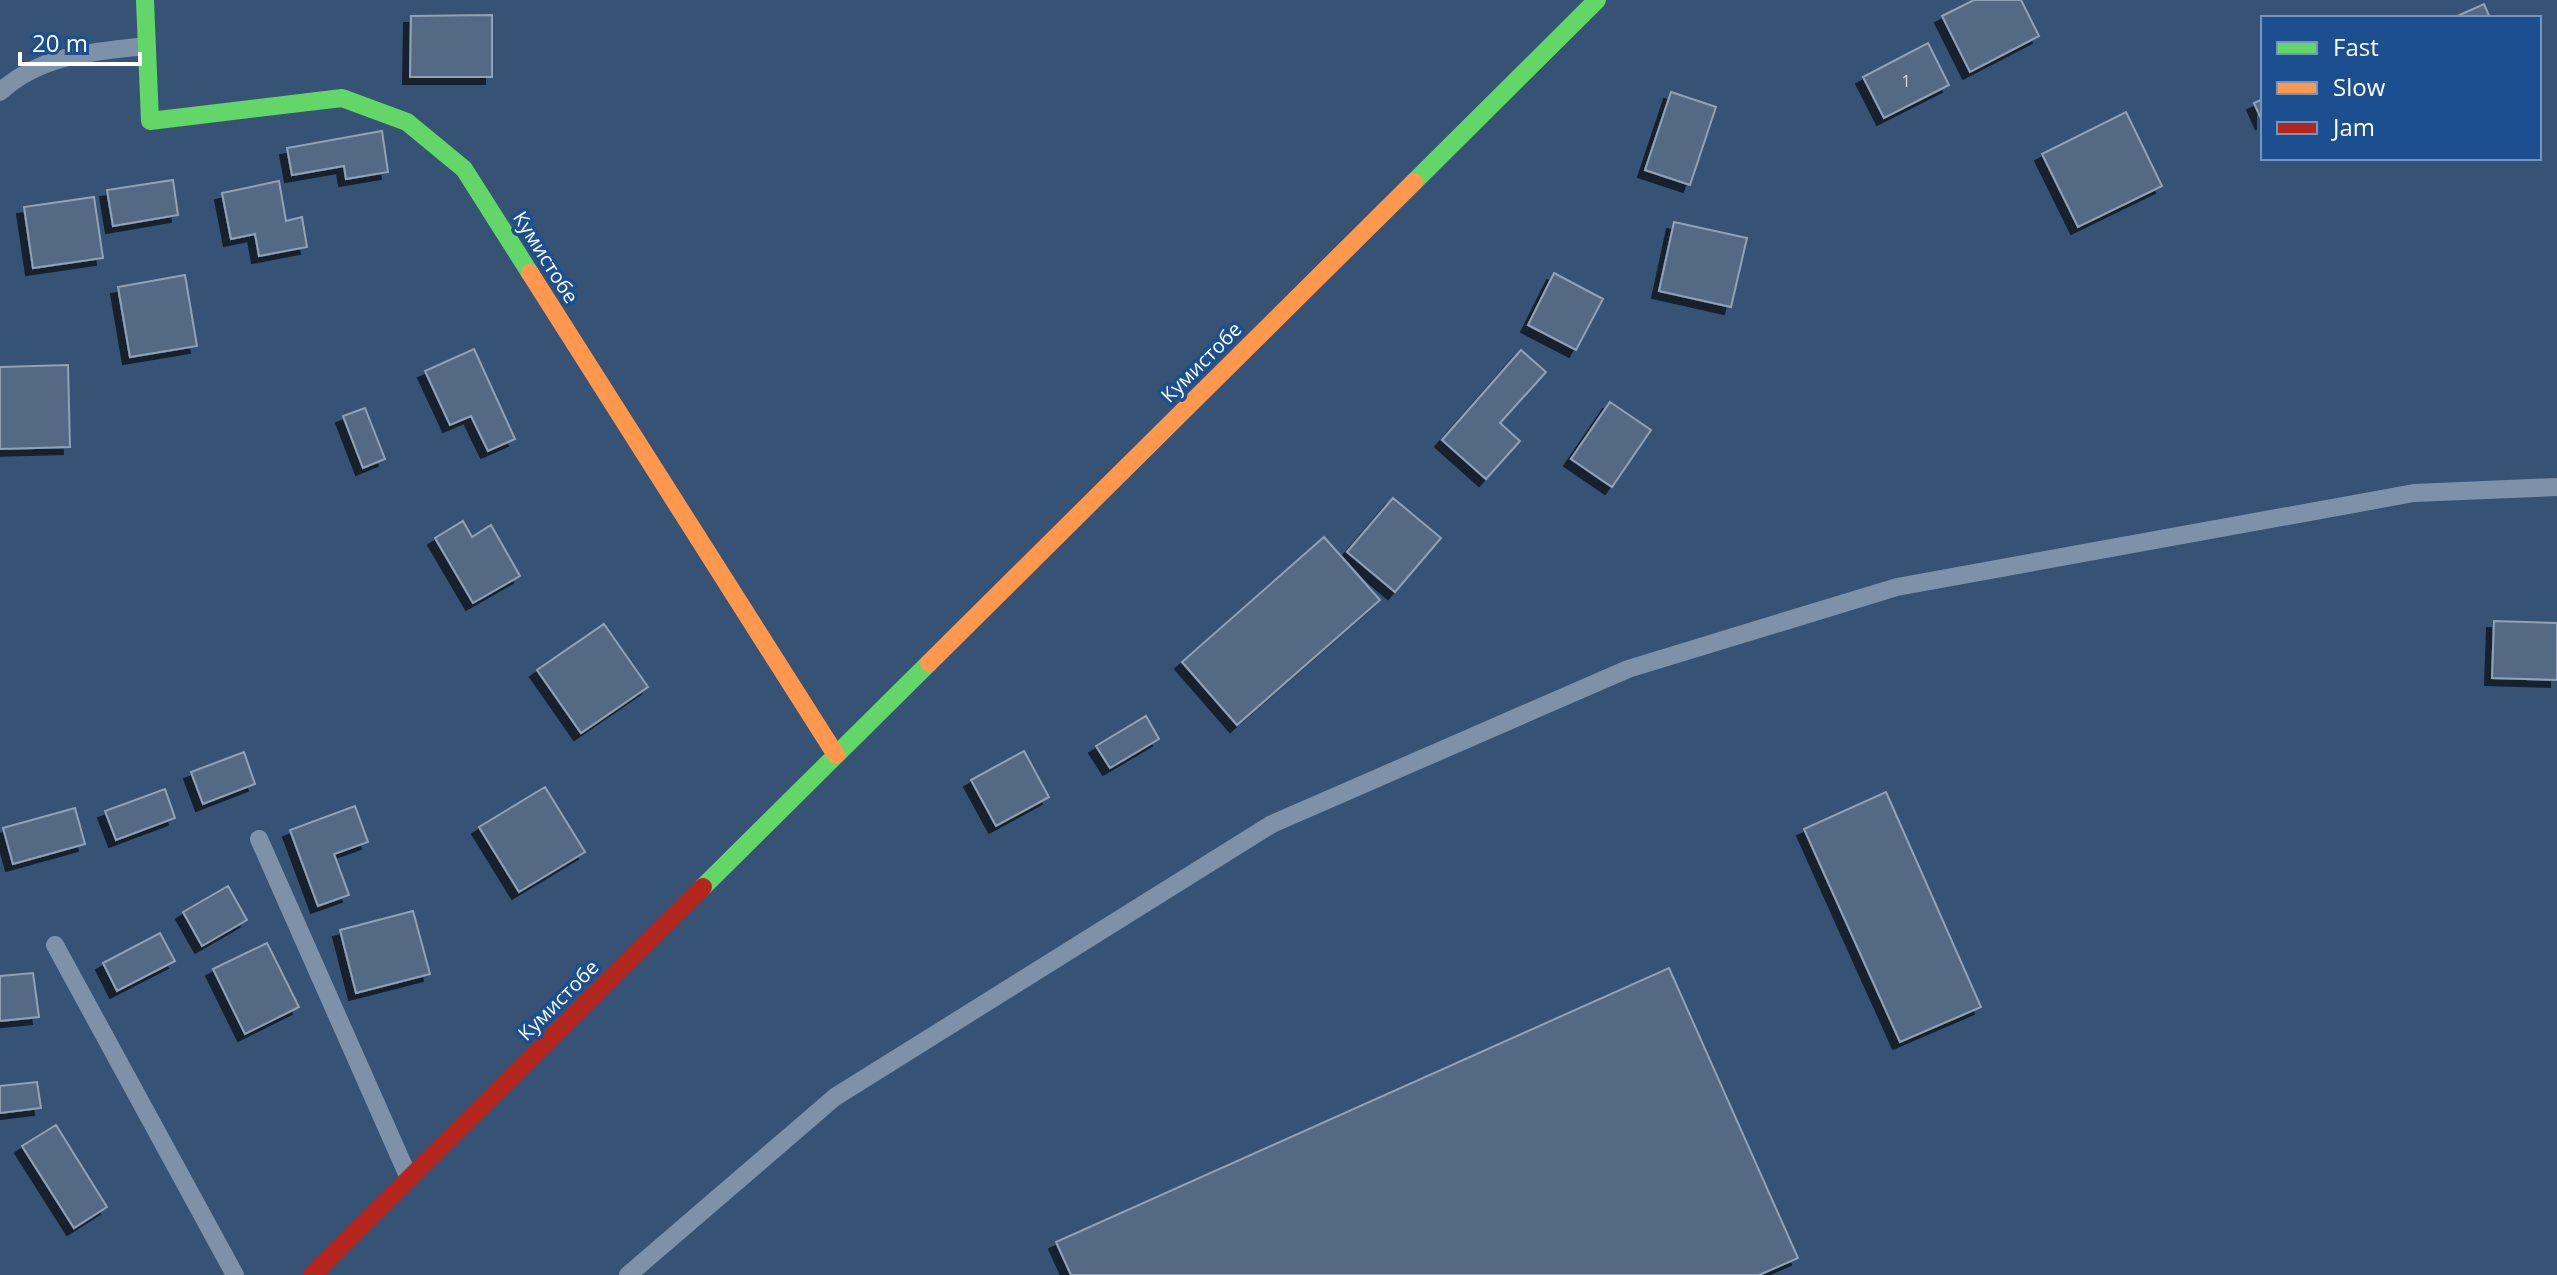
<svg xmlns="http://www.w3.org/2000/svg" width="2557" height="1275" viewBox="0 0 2557 1275" font-family="'Open Sans',sans-serif">
<style>
.building{fill:#526984;stroke:#92a2b6;stroke-width:2;filter:url(#shadow)}
.lines{fill:none;stroke-linecap:round;stroke-linejoin:round}
.lane{stroke:#7d92a8;stroke-width:18}
.fast{stroke:#63d668;stroke-width:18}
.slow{stroke:#ff974d;stroke-width:18}
.jam{stroke:#b3261e;stroke-width:18}
.labels{text-anchor:middle;dominant-baseline:central;stroke-width:7;stroke-linejoin:round;paint-order:stroke}
.number-label{font-size:16px;fill:#d4dae0}
.street-label{font-size:20px;fill:#fff;stroke:#1b4f8f}
</style>
<defs>
<filter id="shadow"><feDropShadow dx="-7" dy="7" stdDeviation="0" flood-color="#0009"/></filter>
</defs>
<rect width="100%" height="100%" fill="#365274"/>
<!-- building -->
<path class="building" d="M1974,0H2021L2039,36L1970,72L1942,16Z
M2484,4L2490,18H2453Z
M492,15V77H410L411,16Z
M1928,43L1949,85L1884,118L1863,77Z
M1671,92L1716,107L1690,185L1645,170Z
M2263,99V123L2254,103Z
M2126,112L2162,186L2078,227L2042,154Z
M382,131L388,172L346,179L344,166L292,175L287,148Z
M173,180L178,215L113,226L107,190Z
M279,181L286,221L302,217L307,247L259,256L255,234L231,239L222,193Z
M94,197L103,258L33,268L24,207Z
M1674,222L1747,238L1731,307L1659,291Z
M1554,273L1603,299L1576,350L1528,325Z
M185,275L197,346L130,357L118,287Z
M474,349L515,439L488,451L471,416L450,425L425,371Z
M1521,350L1546,372L1500,423L1520,441L1486,479L1442,440Z
M68,365L70,447L0,449V367Z
M1610,402L1651,430L1612,487L1571,459Z
M365,408L385,459L363,468L343,416Z
M1393,498L1441,538L1395,592L1347,552Z
M463,521L472,537L491,525L520,576L473,603L435,538Z
M1324,537L1380,600L1237,725L1182,662Z
M2494,621L2557,623V680L2492,678Z
M604,624L648,687L581,733L537,670Z
M1146,716L1159,739L1110,768L1096,746Z
M1024,751L1049,797L996,826L971,780Z
M244,752L255,784L203,804L191,772Z
M545,787L585,852L519,892L479,827Z
M165,789L175,818L116,840L105,811Z
M1886,792L1981,1007L1900,1042L1804,829Z
M355,806L368,842L334,854L349,895L318,906L290,830Z
M75,808L85,844L13,864L3,828Z
M228,886L247,920L202,946L183,912Z
M413,911L430,974L356,993L340,930Z
M160,933L175,961L117,991L103,963Z
M267,943L299,1007L245,1034L213,969Z
M1669,968L1798,1258L1759,1275H1071L1056,1242Z
M33,973L39,1017L0,1021V976Z
M37,1082L41,1108L0,1113V1086Z
M56,1125L107,1207L74,1228L22,1146Z"/>
<g class="lines">
<!-- lane -->
<path class="lane" d="M0,92C41,54 93,52 146,46
M259,839L409,1178
M55,945L235,1275
M628,1275L835,1097L1272,824L1628,669L1897,587L2414,493L2557,487"/>
<!-- fast -->
<path class="fast" d="M145,0L150,121L342,98L407,122L464,169L530,273
M1414,182L1597,0
M703,887L929,663"/>
<!-- slow -->
<path class="slow" d="M530,273L836,755
M929,663L1414,182"/>
<!-- jam -->
<path class="jam" d="M312,1275L703,887"/>
</g>
<g class="labels">
<!-- number labels -->
<g class="number-label">
<text x="1906" y="81">1</text>
</g>
<!-- street labels -->
<g class="street-label">
<text transform="translate(546 257) rotate(58)">Кумистобе</text>
<text transform="translate(1201 362) rotate(-45)">Кумистобе</text>
<text transform="translate(558 1000) rotate(-45)">Кумистобе</text>
</g>
</g>
<!-- legend -->
<rect x="2261" y="16" width="280" height="144" fill="#1b4f8f" stroke="#7695bc" stroke-width="2"/>
<rect x="2277" y="42" width="40" height="12" fill="#63d668" stroke="#7695bc" stroke-width="2"/>
<text x="2333" y="56" font-size="24" fill="#ffffff">Fast</text>
<rect x="2277" y="82" width="40" height="12" fill="#ff974d" stroke="#7695bc" stroke-width="2"/>
<text x="2333" y="96" font-size="24" fill="#ffffff">Slow</text>
<rect x="2277" y="122" width="40" height="12" fill="#b3261e" stroke="#7695bc" stroke-width="2"/>
<text x="2333" y="136" font-size="24" fill="#ffffff">Jam</text>
<!-- scale -->
<path d="M20 52v12h120v-12" fill="none" stroke="#ffffff" stroke-width="4"/>
<text x="32" y="52" font-size="24" fill="#ffffff" stroke="#1b4f8f" stroke-width="6" paint-order="stroke">20 m</text>
</svg>
